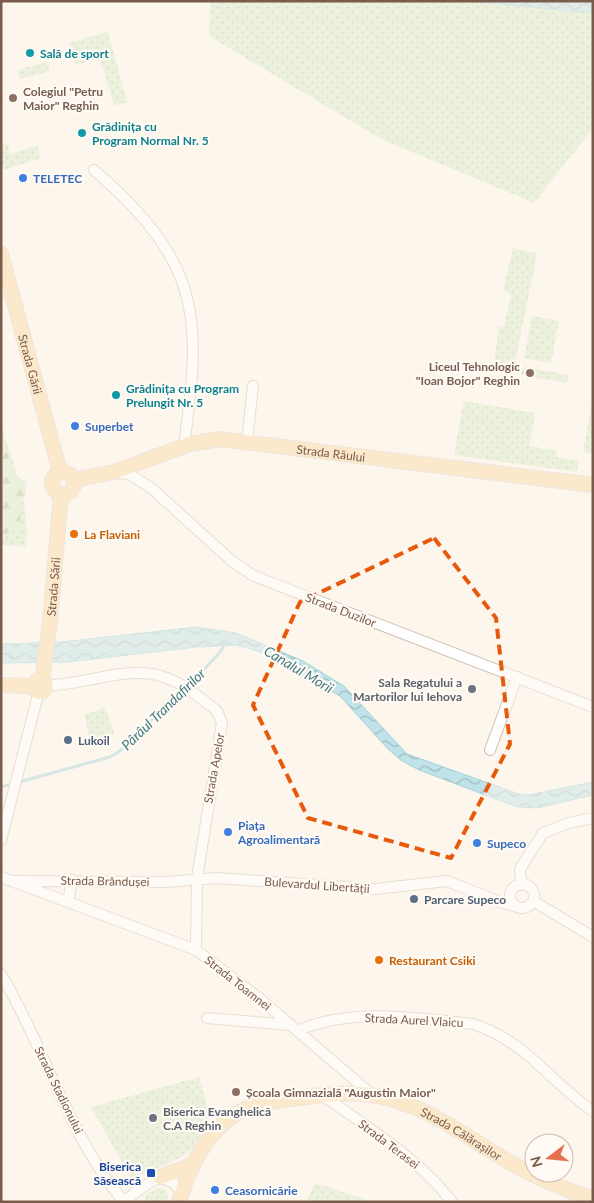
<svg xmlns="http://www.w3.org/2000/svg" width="594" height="1203" viewBox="0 0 594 1203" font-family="Lato,sans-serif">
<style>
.grass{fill:url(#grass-dots)}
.forest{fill:url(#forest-firs)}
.water{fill:url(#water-waves);stroke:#a5d3da}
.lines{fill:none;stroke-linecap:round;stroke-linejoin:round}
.stream{stroke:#a5d3da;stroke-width:3}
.minor-casing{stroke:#d1beb0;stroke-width:12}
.major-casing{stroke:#dad1cd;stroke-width:16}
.minor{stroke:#fff;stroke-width:10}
.major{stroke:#fbd9a5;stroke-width:14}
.marked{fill:none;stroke:#e8590c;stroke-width:4;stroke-dasharray:10 6;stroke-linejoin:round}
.culture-dot{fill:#0f9aa8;stroke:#fffaf3;stroke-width:2}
.education-dot{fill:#8d6e63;stroke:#fffaf3;stroke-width:2}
.shop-dot{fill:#3f7fe0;stroke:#fffaf3;stroke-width:2}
.food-dot{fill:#e8710a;stroke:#fffaf3;stroke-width:2}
.worship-dot{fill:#6b7280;stroke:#fffaf3;stroke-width:2}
.service-dot{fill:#5c6f8a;stroke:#fffaf3;stroke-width:2}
.transit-dot{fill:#1a4fb4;stroke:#fffaf3;stroke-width:2}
.labels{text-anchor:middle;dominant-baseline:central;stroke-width:4.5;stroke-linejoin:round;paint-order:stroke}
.culture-label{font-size:12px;font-weight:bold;fill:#0d838f;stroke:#fffaf3;text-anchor:start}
.education-label{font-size:12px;font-weight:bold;fill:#785e54;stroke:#fffaf3;text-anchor:start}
.shop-label{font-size:12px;font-weight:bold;fill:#366cbe;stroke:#fffaf3;text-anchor:start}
.street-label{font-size:12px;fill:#7a5c4d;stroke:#fffaf3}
.food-label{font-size:12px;font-weight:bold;fill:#c56008;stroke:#fffaf3;text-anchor:start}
.worship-label{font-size:12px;font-weight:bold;fill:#5b616d;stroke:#fffaf3;text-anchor:end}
.service-label{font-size:12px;font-weight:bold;fill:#4e5e75;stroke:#fffaf3;text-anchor:start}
.transit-label{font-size:12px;font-weight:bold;fill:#164399;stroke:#fffaf3;text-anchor:end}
.water-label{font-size:14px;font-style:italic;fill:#437c86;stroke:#fffaf3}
</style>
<defs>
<pattern id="grass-dots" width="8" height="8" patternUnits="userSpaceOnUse" patternTransform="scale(1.25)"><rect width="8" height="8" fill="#d8ecc9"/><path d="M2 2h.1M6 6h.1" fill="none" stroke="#b4c2a5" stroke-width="1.8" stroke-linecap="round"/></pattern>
<pattern id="forest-firs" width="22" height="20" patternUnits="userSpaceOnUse" patternTransform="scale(1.25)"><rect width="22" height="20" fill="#d8ecc9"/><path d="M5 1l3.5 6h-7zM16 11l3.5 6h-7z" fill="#b4c2a5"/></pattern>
<pattern id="water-waves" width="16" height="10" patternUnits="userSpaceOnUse" patternTransform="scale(1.25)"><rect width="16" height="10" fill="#bfe3e8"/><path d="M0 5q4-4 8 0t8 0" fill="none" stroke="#a0bbbe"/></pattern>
</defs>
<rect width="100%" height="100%" fill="#fdf6ec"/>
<!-- grass -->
<path class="grass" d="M210,1H469L593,13V128L534,203L381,139L209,36Z
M108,32L127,102L114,106L100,58L75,65L69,43Z
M47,62L50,71L20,79L17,70Z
M7,143L10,154L37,146L41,158L1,171V145Z
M513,248L537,254L513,372L493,368L499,326L504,327L511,294L503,291Z
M532,316L559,321L551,363L524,358Z
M523,367L568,375L567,383L521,375Z
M593,395V454L583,452Z
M464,401L535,413L529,446L557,451L556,457L579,461L577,472L454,455Z
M1,426C14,465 30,505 26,547L1,545Z
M104,707L115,733L90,745L85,713H91Z
M199,1077C203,1092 212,1115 206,1131C196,1157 155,1169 131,1178L91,1107Z
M314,1184L321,1185L372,1202H307Z
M158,1188L165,1189L168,1194L167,1202H145L146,1194Z"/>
<!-- forest -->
<path class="forest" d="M1,436L15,474L26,482V495L20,505L21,533L12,529L1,538Z"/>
<!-- water -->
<path class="water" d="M469,1H593V13Z
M196,627L236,633L303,661L344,686L407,754L519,794L528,795L593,782V795L537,808L517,807L419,770L402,761L388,749L340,696L263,653L237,645L197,647L68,662L1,663V644L61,642Z"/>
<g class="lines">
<!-- stream -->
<path class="stream" d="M1,787L110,757L120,751L141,728L174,702L221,651L225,642"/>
<defs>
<path id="minor" d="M94,170C132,203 175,246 187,298C199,345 190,398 184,446
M247,441L253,386
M115,473L129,474L150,487L233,562L254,576L593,707
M46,685C64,686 80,681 98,678C155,666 173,675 217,711L222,723L197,878L196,950
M490,750L517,677
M1,840L39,691
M1,877L196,950L259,998L370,1093
M13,881L165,882L217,878L375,889L447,881L502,903L515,906
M510 896a12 12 0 1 1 24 0a12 12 0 1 1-24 0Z
M521,885L520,869L543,833L569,823L593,818
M533,901L593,937
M68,902L72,880
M1,974C45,1048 68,1135 124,1202
M207,1018L290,1025
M297,1031C351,1007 416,1018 473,1024C526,1041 549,1081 593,1111
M319,1095L331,1101C374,1132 420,1160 452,1202
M123,1202L147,1184L160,1177L174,1183L182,1193"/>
<g id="major">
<path id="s1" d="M1,254L60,472"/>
<circle cx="63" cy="483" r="11"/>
<path id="s2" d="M74,480L114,472L190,444L220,439L593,485"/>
<path id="s3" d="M42,680L50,621L61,494"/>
<circle cx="40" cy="686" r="6"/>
<path d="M1,685L34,686"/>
<path d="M160,1177L192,1165"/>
<path id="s4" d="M179,1202C189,1166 210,1124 246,1109C265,1101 286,1100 306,1097C340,1092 370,1091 403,1103C443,1117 479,1145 516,1166C540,1179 566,1190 593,1199"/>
</g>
</defs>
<!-- minor casing -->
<use href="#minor" class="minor-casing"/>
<!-- major casing -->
<use href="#major" class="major-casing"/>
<!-- minor -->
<use href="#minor" class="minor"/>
<!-- major -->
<use href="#major" class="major"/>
</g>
<!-- marked area -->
<path d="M0 0H594V1203H0ZM434,538L496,618L510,744L451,858L308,818L253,705L300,602Z" fill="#fdf6ec" fill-opacity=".55" fill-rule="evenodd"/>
<path class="marked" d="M434,538L496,618L510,744L451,858L308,818L253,705L300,602Z"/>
<!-- markers -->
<g class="culture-dot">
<circle cx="30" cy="53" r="5"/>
<circle cx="82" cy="133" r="5"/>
<circle cx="116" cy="395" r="5"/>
</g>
<g class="education-dot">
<circle cx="13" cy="98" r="5"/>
<circle cx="530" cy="373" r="5"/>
<circle cx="236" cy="1092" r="5"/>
</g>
<g class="shop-dot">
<circle cx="23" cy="178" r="5"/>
<circle cx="75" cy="426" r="5"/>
<circle cx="228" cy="832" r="5"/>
<circle cx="477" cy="843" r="5"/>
<circle cx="215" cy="1190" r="5"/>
</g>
<g class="food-dot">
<circle cx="74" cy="534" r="5"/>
<circle cx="379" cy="960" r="5"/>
</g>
<g class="worship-dot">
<circle cx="472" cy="689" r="5"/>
<circle cx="153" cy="1118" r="5"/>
</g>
<g class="service-dot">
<circle cx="68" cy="740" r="5"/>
<circle cx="414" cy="899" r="5"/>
</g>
<rect class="transit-dot" x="146" y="1168" width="10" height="10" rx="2.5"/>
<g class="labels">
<!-- culture labels -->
<g class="culture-label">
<text x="40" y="53">Sală de sport</text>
<text x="92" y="126">Grădinița cu<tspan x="92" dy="14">Program Normal Nr. 5</tspan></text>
<text x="126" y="388">Grădinița cu Program<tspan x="126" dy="14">Prelungit Nr. 5</tspan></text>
</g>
<!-- education labels -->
<g class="education-label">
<text x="23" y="91">Colegiul "Petru<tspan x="23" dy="14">Maior" Reghin</tspan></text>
<text x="520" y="366" text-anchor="end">Liceul Tehnologic<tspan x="520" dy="14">"Ioan Bojor" Reghin</tspan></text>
<text x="246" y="1092">Școala Gimnazială "Augustin Maior"</text>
</g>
<!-- shop labels -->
<g class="shop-label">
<text x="33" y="178">TELETEC</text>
<text x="85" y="426">Superbet</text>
<text x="238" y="825">Piața<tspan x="238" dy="14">Agroalimentară</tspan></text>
<text x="487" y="843">Supeco</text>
<text x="225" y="1190">Ceasornicărie</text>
</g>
<!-- street labels -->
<g class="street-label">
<text stroke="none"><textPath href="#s1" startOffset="114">Strada Gării</textPath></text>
<text stroke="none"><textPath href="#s2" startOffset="264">Strada Râului</textPath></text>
<text stroke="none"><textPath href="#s3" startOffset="94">Strada Sării</textPath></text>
<text transform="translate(341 610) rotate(21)">Strada Duzilor</text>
<text transform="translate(214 768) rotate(-80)">Strada Apelor</text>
<text transform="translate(105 881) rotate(1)">Strada Brândușei</text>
<text transform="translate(317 885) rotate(4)">Bulevardul Libertății</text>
<text transform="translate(238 983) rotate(38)">Strada Toamnei</text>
<text transform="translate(414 1020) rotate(3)">Strada Aurel Vlaicu</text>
<text transform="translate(59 1090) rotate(64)">Strada Stadionului</text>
<text stroke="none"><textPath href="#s4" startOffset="344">Strada Călărașilor</textPath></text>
<text transform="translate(389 1144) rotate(37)">Strada Terasei</text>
</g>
<!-- food labels -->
<g class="food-label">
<text x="84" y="534">La Flaviani</text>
<text x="389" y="960">Restaurant Csiki</text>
</g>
<!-- worship labels -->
<g class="worship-label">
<text x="462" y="682">Sala Regatului a<tspan x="462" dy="14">Martorilor lui Iehova</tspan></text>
<text x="163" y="1111" text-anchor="start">Biserica Evanghelică<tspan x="163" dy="14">C.A Reghin</tspan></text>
</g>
<!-- service labels -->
<g class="service-label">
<text x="78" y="740">Lukoil</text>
<text x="424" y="899">Parcare Supeco</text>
</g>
<!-- transit labels -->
<g class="transit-label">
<text x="141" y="1166">Biserica<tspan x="141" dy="14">Săsească</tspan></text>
</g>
<!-- water labels -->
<g class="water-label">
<text transform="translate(299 669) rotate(31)">Canalul Morii</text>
<text transform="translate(163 709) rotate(-44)">Pârâul Trandafirilor</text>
</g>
</g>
<!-- border -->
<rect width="594" height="1203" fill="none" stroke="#7a5c4d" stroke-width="5"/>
<!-- north arrow -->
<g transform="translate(549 1158) rotate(254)"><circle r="24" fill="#fffaf3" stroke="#cabbb1"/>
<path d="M0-4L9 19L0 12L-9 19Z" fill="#e76f51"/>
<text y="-8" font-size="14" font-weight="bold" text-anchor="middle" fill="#7a5c4d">N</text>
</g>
</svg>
